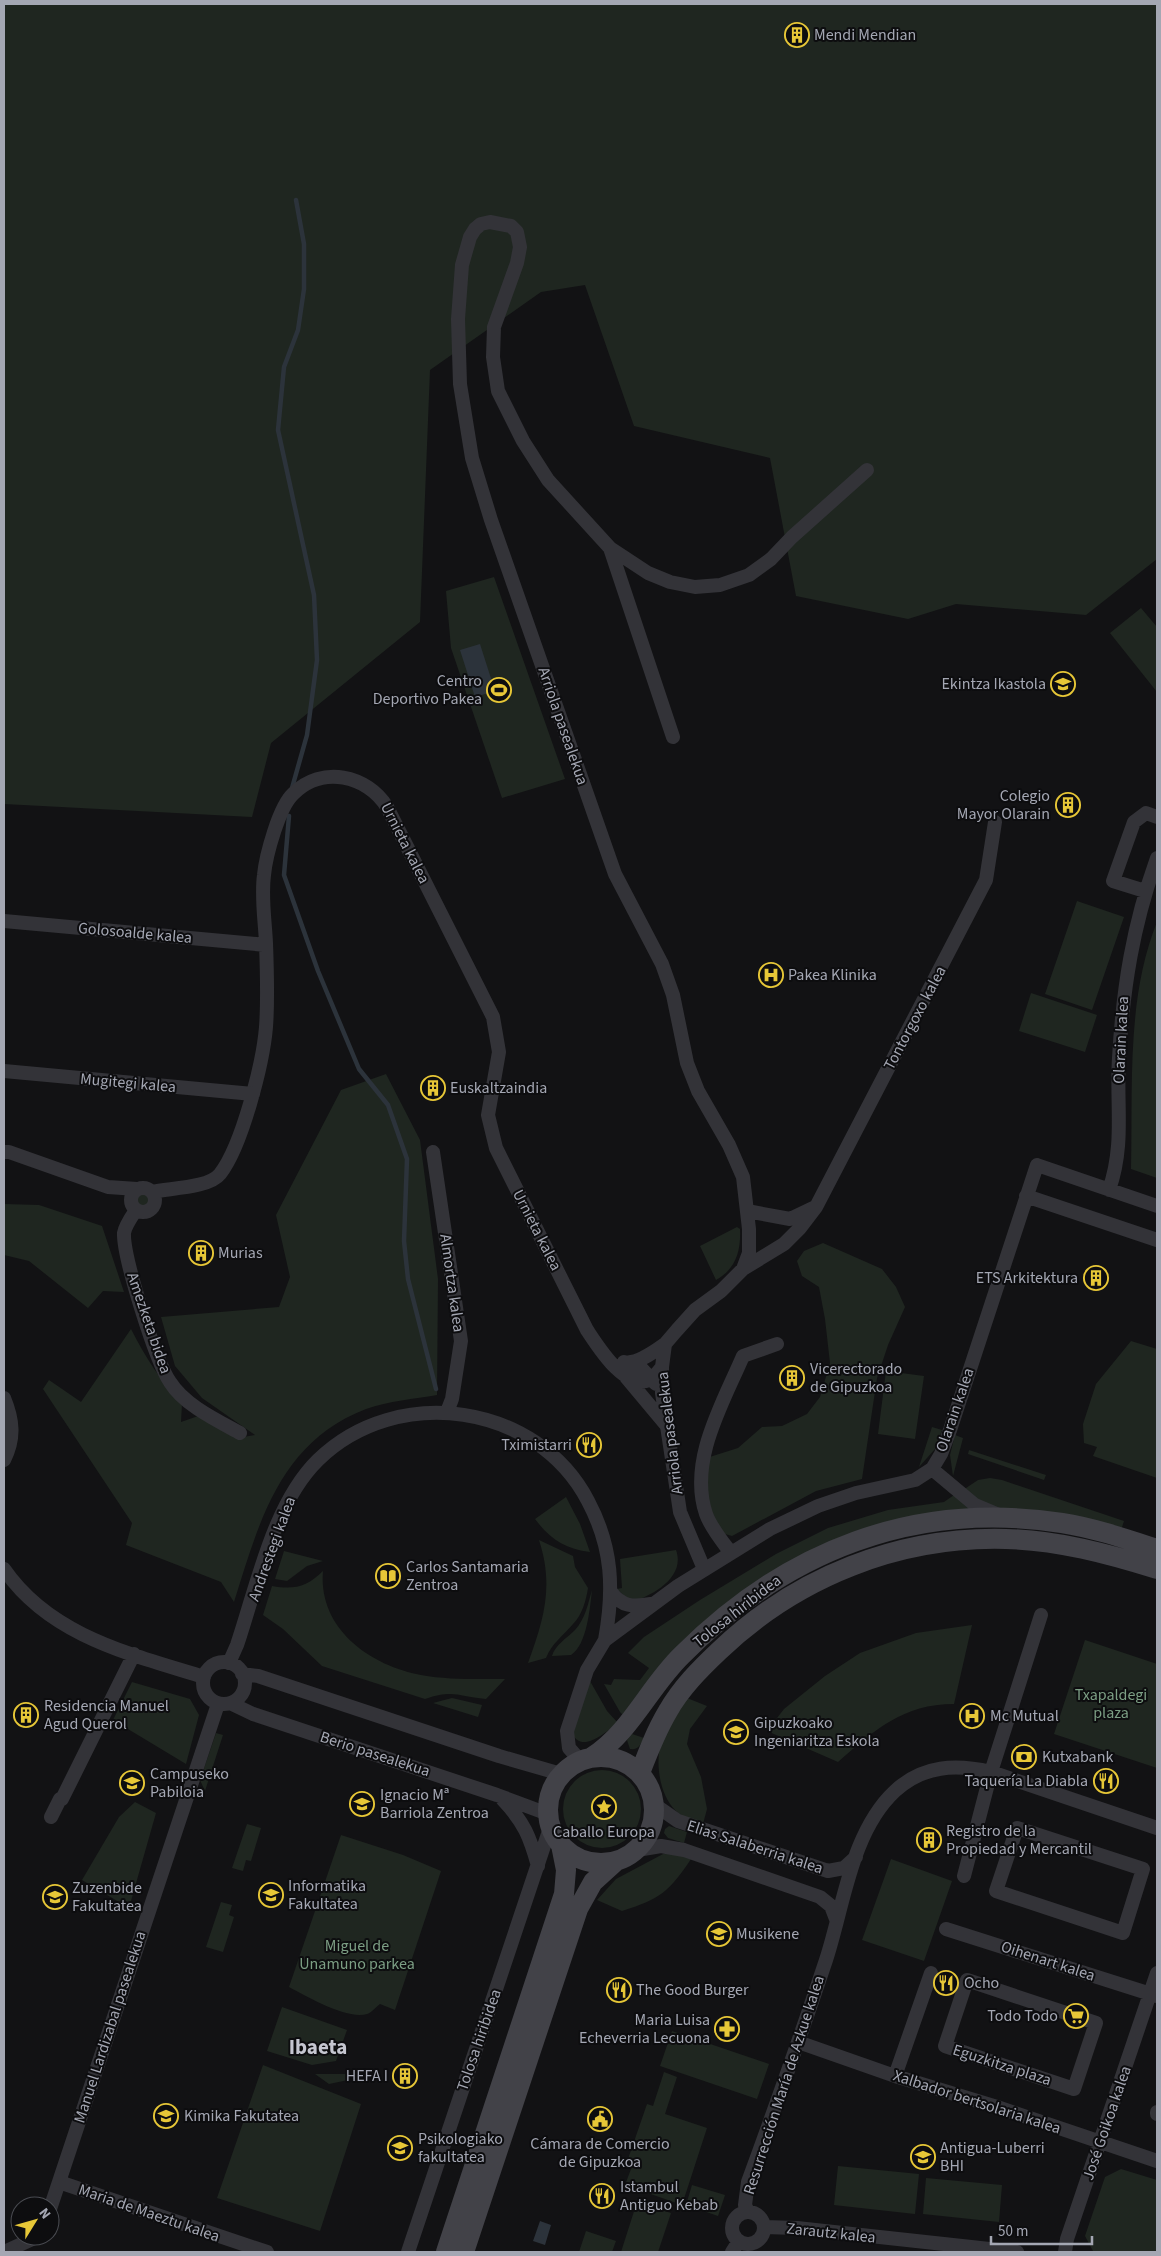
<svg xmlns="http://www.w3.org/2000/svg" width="1161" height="2256" viewBox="0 0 1161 2256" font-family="'Source Sans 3',sans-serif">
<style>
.green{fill:#1f2620}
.water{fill:#2c333b}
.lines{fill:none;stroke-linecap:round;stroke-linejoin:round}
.stream{stroke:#2c333b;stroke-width:4.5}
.street{stroke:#333338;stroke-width:14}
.secondary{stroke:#424248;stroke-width:20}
.labels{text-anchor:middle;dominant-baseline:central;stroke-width:4;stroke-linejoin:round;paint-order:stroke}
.poi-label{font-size:16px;fill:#a4a7b3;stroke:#0d0d0f;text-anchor:start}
.street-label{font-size:16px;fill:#a4a7b3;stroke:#0d0d0f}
.park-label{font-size:16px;fill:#7c9e84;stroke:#0d0d0f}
.district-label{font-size:21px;font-weight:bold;fill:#c5c6d0;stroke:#0d0d0f}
</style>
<rect width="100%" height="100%" fill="#121214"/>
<!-- green -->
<path class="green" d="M4,4H1157V559L1086,615L956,604L908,619L796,596L770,458L634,426L585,285L541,292L430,370L420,622L271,743L252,817L4,804Z
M494,577L565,779L502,798L451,648L446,591Z
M1141,608L1157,627V692L1110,633Z
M1077,901L1124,917L1092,1010L1045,994Z
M1157,922V1178L1131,1169C1133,1088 1126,999 1157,922Z
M1031,993L1097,1015L1085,1052L1019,1031Z
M386,1074L420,1140L438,1279L437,1395C414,1399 389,1401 366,1409C280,1442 259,1522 234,1602L221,1582L126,1545L132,1523L43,1389L49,1380L81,1402L131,1329C145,1357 161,1381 182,1404L181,1422L201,1415L237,1438L255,1435L202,1398L175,1366L161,1317L279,1307L290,1277L276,1215L341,1090Z
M136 1200a8 8 0 1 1 16 0a8 8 0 1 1-16 0Z
M4,1204L39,1205L102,1226L124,1292L103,1291L88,1308L29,1261L4,1255Z
M737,1227L740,1229C741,1251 736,1269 716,1280L700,1246Z
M823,1243L882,1269L896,1287L905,1307L888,1345L877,1378L862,1479L816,1491L732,1536L711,1530L697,1461L738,1448L762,1427L782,1426L807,1414L820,1397L830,1363L825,1319L819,1287L802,1276L797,1261L804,1251Z
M1131,1341L1157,1349V1478L1093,1456L1097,1447L1084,1443L1083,1424L1096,1384Z
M886,1371L924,1376L915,1439L878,1434Z
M932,1427L942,1430L935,1449L919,1467Z
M955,1435L963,1438L953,1476L950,1455Z
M969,1450L1046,1475L1044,1480L968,1454Z
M990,1478L1002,1480L1124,1521L1121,1530L1002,1510L980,1502L963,1490L978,1480Z
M954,1495L977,1509L777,1570L623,1715L620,1712L604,1684L611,1685L614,1679L640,1680L649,1668L628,1653L644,1637L700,1600L776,1554L828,1528L888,1510L944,1502Z
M566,1497L580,1524L590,1552C565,1549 550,1539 535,1519Z
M539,1540L573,1556L575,1567L588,1588C586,1601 582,1615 573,1624C563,1636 552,1643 546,1658L528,1663C544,1619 554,1586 539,1540Z
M676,1550C686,1577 652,1596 631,1602L617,1589L622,1588L620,1559Z
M284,1551L323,1561L307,1566L287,1581L275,1579Z
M323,1571C318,1628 369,1665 421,1675C448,1680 477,1679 505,1679L486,1699C458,1697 455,1689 425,1699L322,1666L283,1629L263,1615L272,1586C294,1590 307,1587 323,1571Z
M592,1590C590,1608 587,1645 571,1655L552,1656C555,1645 567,1638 575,1630C585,1619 588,1604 592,1590Z
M972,1625L954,1704C903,1704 875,1730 838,1762L767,1731L784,1709L825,1676L860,1653L916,1633Z
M1085,1640L1157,1664V1768L1054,1734Z
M590,1681L607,1711L618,1723C605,1733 580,1755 572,1732Z
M132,1682L190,1699L199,1715L186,1764L113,1720Z
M452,1698L482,1705L478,1717L433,1703Z
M687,1698L707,1706L690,1729L687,1744L701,1777L707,1809L703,1824C693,1820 683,1818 675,1810C658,1792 655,1760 662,1737C666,1724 679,1710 687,1698Z
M216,1733L223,1735L205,1791L200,1780Z
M632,1734L644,1738C640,1745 639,1750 630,1749L627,1740Z
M563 1809a39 39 0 1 1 78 0a39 39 0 1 1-78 0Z
M135,1802L156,1813L129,1908L82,1880L119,1817Z
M247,1824L261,1828L251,1861L246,1860L243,1871L232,1868Z
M669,1826L687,1832L684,1843L668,1838L664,1833L665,1829Z
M341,1835L403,1855L441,1871L395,2010L380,2004C376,2007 371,2013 367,2014C347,2020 306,1996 289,1987Z
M663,1854H678L691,1859C669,1892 660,1899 622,1911L597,1900L616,1879Z
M891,1859L952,1881L924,1961L862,1940Z
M221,1902L232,1905L229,1915L234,1917L223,1952L206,1947Z
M282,2007L347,2030L336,2061L312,2065L267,2051Z
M672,2031L769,2064L757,2099L660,2066Z
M263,2065L361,2104L320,2231L217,2198Z
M664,2072L677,2077L665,2114L707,2128L682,2205L625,2185L634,2161L628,2159L647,2104L653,2106Z
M315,2074H350L348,2080L329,2084Z
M838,2166L919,2174L915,2214L834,2205Z
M1121,2169L1157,2180V2252H1097L1093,2251L1085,2236L1105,2177Z
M926,2178L1002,2185L999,2222L923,2214Z
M692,2185L725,2195L718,2216L686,2205Z
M637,2202L671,2213L658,2252H621Z
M586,2231L616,2241L612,2252H579Z"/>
<!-- water -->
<path class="water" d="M480,644L495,691L475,697L460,650Z
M540,2221L551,2225L545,2245L533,2241Z"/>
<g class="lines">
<!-- stream -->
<path class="stream" d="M292,788L307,735L317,660L314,595L278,430L284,367L298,330L304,289V244L296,200
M289,816L284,875L318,971L359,1069L388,1105L407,1159L404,1241L408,1279L436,1389"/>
<!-- street -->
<path class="street" d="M610,548L673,737
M1145,891L1113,881L1134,822L1146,813L1157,817
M4,921L266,945
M4,1071L253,1094
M4,1152H9L108,1187L137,1189
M433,1152L461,1341L452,1399L447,1412
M131 1200a12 12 0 1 1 24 0a12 12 0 1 1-24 0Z
M1109,1190C1125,1144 1116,1105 1119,1058C1123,987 1133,925 1157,858
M152,1192C170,1188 209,1188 220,1174C242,1146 263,1063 266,1027C268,1000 267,970 266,943C265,921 261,897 264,875C266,855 279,807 293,794C322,765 367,775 387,807L493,1017L499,1052L488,1115L496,1148L587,1330C599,1348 626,1392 651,1379C655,1376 659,1371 662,1367
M1026,1196L1157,1240
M136,1210C132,1216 125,1226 124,1233C123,1257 156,1362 170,1382C184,1405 218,1421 240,1433
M747,1211L790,1219L813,1208
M743,1269L784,1244L800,1228L816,1207L986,880L995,822
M624,1362C637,1365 655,1351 665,1344
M656,1384L642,1369L628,1363L626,1377L667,1426
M4,1398C13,1420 15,1438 4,1460
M932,1469L975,1505L1001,1516
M731,1553C722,1541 711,1528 706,1514C688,1461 723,1403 743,1356L777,1344
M4,1569C50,1636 130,1654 204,1677
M704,1569L680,1512L662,1393V1367L665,1344L677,1330L695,1310L721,1291L743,1269L749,1253V1229L743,1177L729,1145L698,1091L687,1063L673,995L662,964L615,874L491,520L472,458L460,384L458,319L462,265L470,237L475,229L481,224L490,222L511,226L517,232L520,247L517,263L494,327L493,357L498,391L523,441L548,480L610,548L648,573L670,582L695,587L720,585L749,575L771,559L792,537L867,470
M611,1592C622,1607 633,1607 651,1604
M203 1683a21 21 0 1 1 42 0a21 21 0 1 1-42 0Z
M229,1663L237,1645C257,1586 273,1504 318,1460C397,1383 537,1403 588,1501C613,1548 614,1590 605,1640
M242,1674L258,1676L499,1756L561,1774
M230,1703L253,1714L497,1795L548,1814
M583,1759L577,1757L569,1748L567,1731L587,1670L605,1640L678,1586L770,1529L818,1506L856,1493L915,1480L932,1469L941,1454L950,1430L1037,1165L1157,1206
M503,1800C524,1822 530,1837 538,1866
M655,1805L678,1821L828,1871L844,1868L856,1857
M51,1817L60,1799H62L134,1654
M1017,1828L1143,1869L1123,1933L996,1891Z
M637,1850L661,1846L684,1850L820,1897L831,1906L836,1919
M964,1876L991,1772L1041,1615
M946,1929L1157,1996
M967,1980L1096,2023L1074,2089L945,2046Z
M798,2042L895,2076L997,2107L1157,2161
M895,2076L931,1973
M1157,2112V2114
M59,2182L267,2252
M50,2209L218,1704
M748,2212L745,2205L748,2182C775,2108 801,2035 826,1960C844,1905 851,1832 895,1791C923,1765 956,1764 991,1772L1157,1828
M732 2228a16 16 0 1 1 32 0a16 16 0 1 1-32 0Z
M764,2227L797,2228L1017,2252
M4,2252L39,2236
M408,2252L550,1828
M732,2252L739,2241
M1065,2252L1067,2239L1157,1973"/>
<!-- secondary -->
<path class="secondary" d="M548 1810a53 53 0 1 1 106 0a53 53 0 1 1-106 0Z
M592,1757C631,1732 649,1687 682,1655C786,1551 914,1500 1062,1523C1094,1528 1126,1539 1157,1549
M640,1773C648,1752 656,1731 668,1711C681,1688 700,1669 719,1651C796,1577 899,1536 1006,1539C1057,1540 1109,1554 1157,1569
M446,2252L564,1894L566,1870L561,1845
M464,2252L578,1909L593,1882L615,1862"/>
</g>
<!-- icons -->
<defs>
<symbol id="building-ring" viewBox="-11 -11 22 22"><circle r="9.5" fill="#0d0d0f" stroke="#e7c737" stroke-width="1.5"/><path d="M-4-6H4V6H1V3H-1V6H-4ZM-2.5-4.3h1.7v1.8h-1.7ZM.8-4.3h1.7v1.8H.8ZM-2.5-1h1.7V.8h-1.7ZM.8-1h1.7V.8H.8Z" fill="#e7c737"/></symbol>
<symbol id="school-ring" viewBox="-11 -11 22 22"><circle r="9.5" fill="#0d0d0f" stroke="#e7c737" stroke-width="1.5"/><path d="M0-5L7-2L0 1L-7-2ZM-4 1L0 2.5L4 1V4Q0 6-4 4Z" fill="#e7c737"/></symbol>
<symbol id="stadium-ring" viewBox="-11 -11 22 22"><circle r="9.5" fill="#0d0d0f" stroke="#e7c737" stroke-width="1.5"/><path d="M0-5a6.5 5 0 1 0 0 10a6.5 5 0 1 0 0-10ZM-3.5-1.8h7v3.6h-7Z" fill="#e7c737"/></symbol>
<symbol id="hospital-ring" viewBox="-11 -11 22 22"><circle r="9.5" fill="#0d0d0f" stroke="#e7c737" stroke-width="1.5"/><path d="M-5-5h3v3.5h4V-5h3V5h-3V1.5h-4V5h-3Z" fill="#e7c737"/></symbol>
<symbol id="restaurant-ring" viewBox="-11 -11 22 22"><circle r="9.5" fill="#0d0d0f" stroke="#e7c737" stroke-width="1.5"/><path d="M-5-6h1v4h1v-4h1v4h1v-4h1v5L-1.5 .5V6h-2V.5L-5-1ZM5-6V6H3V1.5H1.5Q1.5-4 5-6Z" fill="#e7c737"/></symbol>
<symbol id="library-ring" viewBox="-11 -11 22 22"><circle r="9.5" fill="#0d0d0f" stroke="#e7c737" stroke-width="1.5"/><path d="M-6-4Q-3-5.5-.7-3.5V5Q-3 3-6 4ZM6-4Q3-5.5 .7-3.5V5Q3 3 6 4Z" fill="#e7c737"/></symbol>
<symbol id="university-ring" viewBox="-11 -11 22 22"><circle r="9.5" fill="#0d0d0f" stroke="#e7c737" stroke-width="1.5"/><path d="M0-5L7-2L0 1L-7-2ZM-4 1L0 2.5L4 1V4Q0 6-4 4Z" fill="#e7c737"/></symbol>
<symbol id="bank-ring" viewBox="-11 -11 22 22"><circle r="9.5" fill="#0d0d0f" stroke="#e7c737" stroke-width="1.5"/><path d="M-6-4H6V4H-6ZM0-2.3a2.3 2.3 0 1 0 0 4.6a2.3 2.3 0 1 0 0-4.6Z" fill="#e7c737"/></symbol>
<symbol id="sight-ring" viewBox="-11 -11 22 22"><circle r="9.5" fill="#0d0d0f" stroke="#e7c737" stroke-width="1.5"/><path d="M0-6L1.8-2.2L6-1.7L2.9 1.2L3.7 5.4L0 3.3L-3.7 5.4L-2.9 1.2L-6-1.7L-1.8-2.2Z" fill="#e7c737"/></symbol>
<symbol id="supermarket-ring" viewBox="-11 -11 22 22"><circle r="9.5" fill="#0d0d0f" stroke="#e7c737" stroke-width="1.5"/><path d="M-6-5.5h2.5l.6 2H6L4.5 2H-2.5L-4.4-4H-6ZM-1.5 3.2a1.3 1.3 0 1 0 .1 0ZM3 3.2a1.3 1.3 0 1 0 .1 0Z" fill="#e7c737"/></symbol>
<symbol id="pharmacy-ring" viewBox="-11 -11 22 22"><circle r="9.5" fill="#0d0d0f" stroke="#e7c737" stroke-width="1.5"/><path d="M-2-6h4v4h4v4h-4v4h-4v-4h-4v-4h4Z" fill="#e7c737"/></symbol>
<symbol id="civic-ring" viewBox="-11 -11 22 22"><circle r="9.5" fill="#0d0d0f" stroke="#e7c737" stroke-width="1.5"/><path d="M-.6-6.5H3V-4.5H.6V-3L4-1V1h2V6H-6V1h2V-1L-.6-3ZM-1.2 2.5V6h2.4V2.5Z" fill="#e7c737"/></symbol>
</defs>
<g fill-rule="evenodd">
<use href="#building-ring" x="783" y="21" width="28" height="28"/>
<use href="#school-ring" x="1049" y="670" width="28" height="28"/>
<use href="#stadium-ring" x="485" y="676" width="28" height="28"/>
<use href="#building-ring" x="1054" y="791" width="28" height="28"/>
<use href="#hospital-ring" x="757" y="961" width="28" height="28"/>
<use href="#building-ring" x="419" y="1074" width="28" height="28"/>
<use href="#building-ring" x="187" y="1239" width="28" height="28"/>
<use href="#building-ring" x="1082" y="1264" width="28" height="28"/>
<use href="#building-ring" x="778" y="1364" width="28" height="28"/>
<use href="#restaurant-ring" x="575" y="1431" width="28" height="28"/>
<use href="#library-ring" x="374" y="1562" width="28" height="28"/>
<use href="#building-ring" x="12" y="1701" width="28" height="28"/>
<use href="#hospital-ring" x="958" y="1702" width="28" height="28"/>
<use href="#university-ring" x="722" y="1718" width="28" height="28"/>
<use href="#bank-ring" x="1010" y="1743" width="28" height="28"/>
<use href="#restaurant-ring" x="1092" y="1767" width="28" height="28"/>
<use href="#university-ring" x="118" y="1769" width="28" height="28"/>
<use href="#university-ring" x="348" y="1790" width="28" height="28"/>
<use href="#sight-ring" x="590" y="1793" width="28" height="28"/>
<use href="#building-ring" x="915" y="1826" width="28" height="28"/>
<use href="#university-ring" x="257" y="1881" width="28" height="28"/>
<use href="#university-ring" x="41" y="1883" width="28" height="28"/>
<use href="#university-ring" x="705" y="1920" width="28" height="28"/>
<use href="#restaurant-ring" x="932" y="1969" width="28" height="28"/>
<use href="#restaurant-ring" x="605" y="1976" width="28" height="28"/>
<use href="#supermarket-ring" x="1062" y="2002" width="28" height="28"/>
<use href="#pharmacy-ring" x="713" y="2015" width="28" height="28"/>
<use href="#building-ring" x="391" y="2062" width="28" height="28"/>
<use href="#university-ring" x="152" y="2102" width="28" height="28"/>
<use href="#civic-ring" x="586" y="2105" width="28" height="28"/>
<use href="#university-ring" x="386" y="2134" width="28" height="28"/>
<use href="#school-ring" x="909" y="2143" width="28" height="28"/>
<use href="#restaurant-ring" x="588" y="2182" width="28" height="28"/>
</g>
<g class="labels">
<!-- poi labels -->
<g class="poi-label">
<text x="814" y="35">Mendi Mendian</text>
<text x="482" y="681" text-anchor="end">Centro<tspan x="482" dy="18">Deportivo Pakea</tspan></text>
<text x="1046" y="684" text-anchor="end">Ekintza Ikastola</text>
<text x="1050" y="796" text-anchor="end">Colegio<tspan x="1050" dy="18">Mayor Olarain</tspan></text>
<text x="788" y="975">Pakea Klinika</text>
<text x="450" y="1088">Euskaltzaindia</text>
<text x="218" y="1253">Murias</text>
<text x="1078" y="1278" text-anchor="end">ETS Arkitektura</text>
<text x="810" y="1369">Vicerectorado<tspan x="810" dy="18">de Gipuzkoa</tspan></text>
<text x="572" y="1445" text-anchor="end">Tximistarri</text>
<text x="406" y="1567">Carlos Santamaria<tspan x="406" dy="18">Zentroa</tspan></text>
<text x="44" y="1706">Residencia Manuel<tspan x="44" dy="18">Agud Querol</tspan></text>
<text x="990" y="1716">Mc Mutual</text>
<text x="754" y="1723">Gipuzkoako<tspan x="754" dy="18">Ingeniaritza Eskola</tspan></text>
<text x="1042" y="1757">Kutxabank</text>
<text x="150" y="1774">Campuseko<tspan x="150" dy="18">Pabiloia</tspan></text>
<text x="1088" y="1781" text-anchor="end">Taquería La Diabla</text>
<text x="380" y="1795">Ignacio Mª<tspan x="380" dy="18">Barriola Zentroa</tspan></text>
<text x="946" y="1831">Registro de la<tspan x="946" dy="18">Propiedad y Mercantil</tspan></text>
<text x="604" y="1832" text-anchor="middle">Caballo Europa</text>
<text x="288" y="1886">Informatika<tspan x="288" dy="18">Fakultatea</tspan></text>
<text x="72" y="1888">Zuzenbide<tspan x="72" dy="18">Fakultatea</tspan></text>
<text x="736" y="1934">Musikene</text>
<text x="964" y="1983">Ocho</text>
<text x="636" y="1990">The Good Burger</text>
<text x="1058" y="2016" text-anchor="end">Todo Todo</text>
<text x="710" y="2020" text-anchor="end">Maria Luisa<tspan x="710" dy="18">Echeverria Lecuona</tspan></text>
<text x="388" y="2076" text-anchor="end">HEFA I</text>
<text x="184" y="2116">Kimika Fakutatea</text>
<text x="418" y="2139">Psikologiako<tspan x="418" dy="18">fakultatea</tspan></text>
<text x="600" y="2144" text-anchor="middle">Cámara de Comercio<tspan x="600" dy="18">de Gipuzkoa</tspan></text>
<text x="940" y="2148">Antigua-Luberri<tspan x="940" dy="18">BHI</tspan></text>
<text x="620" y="2187">Istambul<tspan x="620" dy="18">Antiguo Kebab</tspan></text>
</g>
<!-- street labels -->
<g class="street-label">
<text transform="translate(563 726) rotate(71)">Arriola pasealekua</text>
<text transform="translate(405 843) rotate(63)">Urnieta kalea</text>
<text transform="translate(135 933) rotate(5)">Golosoalde kalea</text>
<text transform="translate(915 1018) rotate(-62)">Tontorgoxo kalea</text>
<text transform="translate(1121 1040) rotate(-87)">Olarain kalea</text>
<text transform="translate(128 1083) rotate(5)">Mugitegi kalea</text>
<text transform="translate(537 1230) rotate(63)">Urnieta kalea</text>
<text transform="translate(452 1283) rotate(82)">Almortza kalea</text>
<text transform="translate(149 1323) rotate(71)">Amezketa bidea</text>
<text transform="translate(955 1410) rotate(-71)">Olarain kalea</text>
<text transform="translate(670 1433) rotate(-97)">Arriola pasealekua</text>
<text transform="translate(272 1549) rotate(-70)">Andrestegi kalea</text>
<text transform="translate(737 1611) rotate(-38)">Tolosa hiribidea</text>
<text transform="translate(375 1754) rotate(18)">Berio pasealekua</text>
<text transform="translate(755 1847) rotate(18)">Elias Salaberria kalea</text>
<text transform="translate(1048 1961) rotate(18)">Oihenart kalea</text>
<text transform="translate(110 2027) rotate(-72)">Manuel Lardizabal pasealekua</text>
<text transform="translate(479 2040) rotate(-71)">Tolosa hiribidea</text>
<text transform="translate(1002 2065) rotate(18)">Eguzkitza plaza</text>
<text transform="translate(784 2085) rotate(-72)">Resurrección María de Azkue kalea</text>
<text transform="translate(977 2102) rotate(18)">Xalbador bertsolaria kalea</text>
<text transform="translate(1107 2123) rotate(-71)">José Goikoa kalea</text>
<text transform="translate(149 2213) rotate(19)">Maria de Maeztu kalea</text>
<text transform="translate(831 2233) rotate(6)">Zarautz kalea</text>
</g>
<!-- park labels -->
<g class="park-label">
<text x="1111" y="1695">Txapaldegi<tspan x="1111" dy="18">plaza</tspan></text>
<text x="357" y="1946">Miguel de<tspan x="357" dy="18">Unamuno parkea</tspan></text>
</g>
<!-- district labels -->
<g class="district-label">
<text x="318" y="2047">Ibaeta</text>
</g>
</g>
<!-- border -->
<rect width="1161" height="2256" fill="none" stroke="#a4a7b3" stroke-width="10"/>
<!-- north arrow -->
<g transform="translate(35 2221) rotate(53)"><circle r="24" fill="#0d0d0f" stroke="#494b51"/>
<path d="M0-4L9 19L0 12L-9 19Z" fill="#e7c737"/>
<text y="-8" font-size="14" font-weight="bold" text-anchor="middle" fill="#a4a7b3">N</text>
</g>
<!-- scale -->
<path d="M991 2236v8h101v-8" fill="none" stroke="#a4a7b3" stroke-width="2.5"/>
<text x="998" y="2236" font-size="15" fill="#a4a7b3" stroke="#0d0d0f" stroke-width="4" paint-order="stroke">50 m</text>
</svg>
